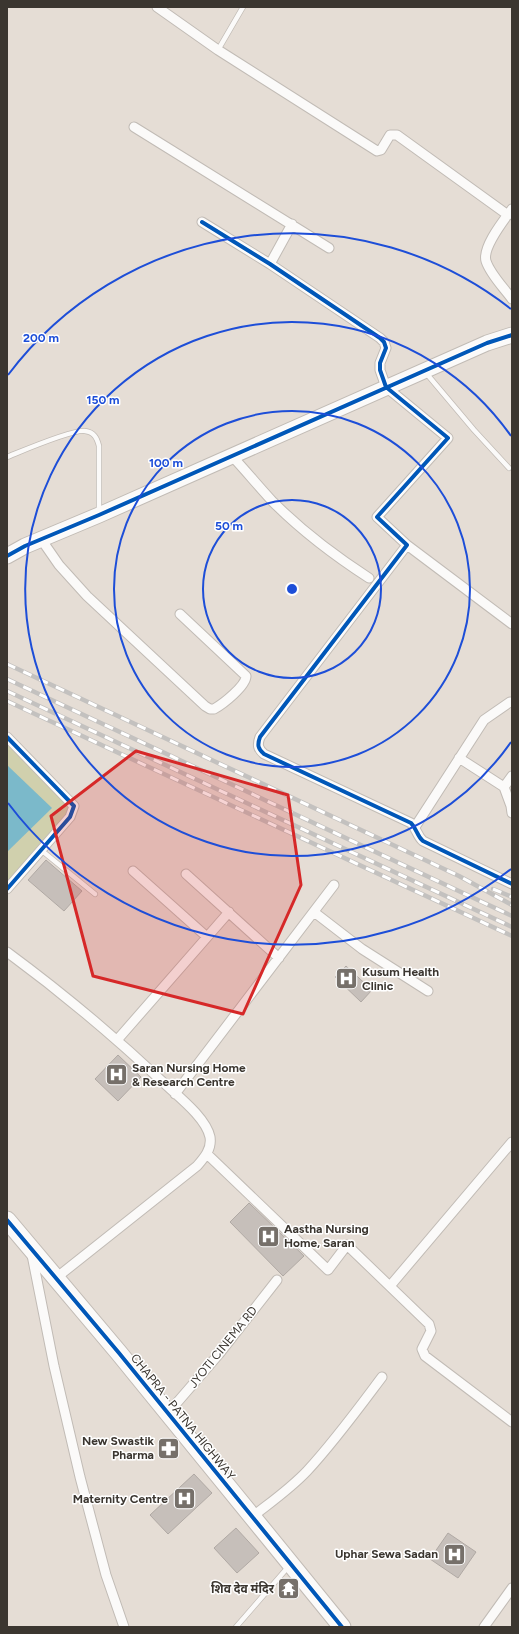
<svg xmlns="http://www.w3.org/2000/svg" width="519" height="1634" viewBox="0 0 519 1634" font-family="Figtree,'Noto Sans Devanagari',sans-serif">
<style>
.green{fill:#d0d0ad}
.water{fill:#7bb9ca}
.building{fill:#c6bfba;stroke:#b0a9a4}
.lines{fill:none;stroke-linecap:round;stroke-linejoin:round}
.lane-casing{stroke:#c1bbb5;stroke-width:6}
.street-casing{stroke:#c1bbb5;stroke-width:11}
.primary-casing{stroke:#c1bbb5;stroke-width:17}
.highway-casing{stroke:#c1bbb5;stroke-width:19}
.lane{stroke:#fbfaf9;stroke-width:4.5}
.street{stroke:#fbfaf9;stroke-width:9}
.primary{stroke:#fbfaf9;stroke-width:15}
.highway{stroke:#fbfaf9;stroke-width:17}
.rail-casing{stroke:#c3c1bf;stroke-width:4.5}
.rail{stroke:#fff;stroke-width:3;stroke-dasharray:9;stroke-linecap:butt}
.cycleway-casing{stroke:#fff;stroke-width:6}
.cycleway{stroke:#0057b8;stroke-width:4}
.marked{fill:#d62828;fill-opacity:0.2;stroke:#d62828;stroke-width:3;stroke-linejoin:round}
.ring{fill:none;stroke:#1d4ed8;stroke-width:2}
.labels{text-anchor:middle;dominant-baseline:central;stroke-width:3;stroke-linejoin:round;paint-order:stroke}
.poi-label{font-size:12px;font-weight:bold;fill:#3b3630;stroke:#fff;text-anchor:end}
.street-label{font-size:12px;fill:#3b3630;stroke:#fff}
.centre{fill:#1d4ed8;stroke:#fff;stroke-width:2}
.ring-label{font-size:12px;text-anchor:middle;font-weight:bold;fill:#1d4ed8;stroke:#fff;stroke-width:3;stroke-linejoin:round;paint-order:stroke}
</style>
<rect width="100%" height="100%" fill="#e5ddd5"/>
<!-- green -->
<path class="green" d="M7,739L78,809L7,889Z"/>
<!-- water -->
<path class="water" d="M7,765L52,808L7,852Z"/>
<!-- building -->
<path class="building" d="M46,860L82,891L64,911L28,880Z
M346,966L372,990L361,1002L335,977Z
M118,1055L141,1077L118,1101L95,1079Z
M249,1203L304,1256L283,1276L230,1222Z
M194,1474L212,1493L168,1534L150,1515Z
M236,1528L259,1553L237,1573L214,1548Z
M448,1533L476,1552L458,1578L430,1559Z"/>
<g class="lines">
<defs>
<path id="lane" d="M218,50L243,7
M426,373L474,430L509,468
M7,457C22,451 73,429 85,431C94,432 97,438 99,446V513
M41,850L95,894
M236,1627L289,1566"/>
<path id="street" d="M157,7L218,50L377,151L381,150L390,135H397L508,215
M134,127L329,248
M512,209C504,220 482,247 486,261C490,274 504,288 512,299
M202,222L270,264L380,338L384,342L386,348L380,363V370L386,387L448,438L377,517L407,545L260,737C257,745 258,749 264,754L411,823C417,829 417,836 423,841L512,884
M270,264L292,224
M232,456C246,471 259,487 273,502C302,531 335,556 369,578
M41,539L59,565L87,596L205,706L210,709H214C223,704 246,686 246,676L180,614
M407,545L512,624
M7,737L74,806L70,817L7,889
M459,758L504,787L511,806L512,813
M504,787L512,776
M415,827L484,720L510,702
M133,871L207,937
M186,874L279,958
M314,912L362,949L428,991
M7,952C64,994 114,1036 165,1084C179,1097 206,1118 210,1137C212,1149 204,1158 197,1166L56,1278
M118,1039L229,912
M175,1094L334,885
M207,1154L328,1270L347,1245L429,1324L431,1331L422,1349L425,1356L512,1422
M32,1255L54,1366L80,1477L106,1575L124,1627
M390,1286L512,1142
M168,1413L219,1354L277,1280
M252,1517C271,1502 290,1489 307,1471C334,1442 358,1409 382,1377
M484,1627L512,1588"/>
<path id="primary" d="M7,556L25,546L99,515L487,343L512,335"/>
<path id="highway" d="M7,1220L119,1353L342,1627"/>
</defs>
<!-- lane casing -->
<use href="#lane" class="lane-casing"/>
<!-- street casing -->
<use href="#street" class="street-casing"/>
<!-- primary casing -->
<use href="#primary" class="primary-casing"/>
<!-- highway casing -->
<use href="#highway" class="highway-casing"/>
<!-- lane -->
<use href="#lane" class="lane"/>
<!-- street -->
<use href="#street" class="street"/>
<!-- primary -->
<use href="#primary" class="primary"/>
<!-- highway -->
<use href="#highway" class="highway"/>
<defs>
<path id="rail" d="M7,664L459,876L512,905
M7,679L512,916
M7,691L512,927
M7,701L512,936
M493,889L512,897"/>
</defs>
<!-- rail casing -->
<use href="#rail" class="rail-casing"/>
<!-- rail -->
<use href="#rail" class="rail"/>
<defs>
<path id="cycleway" d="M202,222L270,264L380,338L384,342L386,348L380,363V370L386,387L448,438L377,517L407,545L260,737C257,745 258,749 264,754L411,823C417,829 417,836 423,841L512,884
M7,556L25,546L99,515L487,343L512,335
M7,737L74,806L70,817L7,889
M7,1220L119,1353L342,1627"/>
</defs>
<!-- cycleway casing -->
<use href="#cycleway" class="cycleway-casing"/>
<!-- cycleway -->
<use href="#cycleway" class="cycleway"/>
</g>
<!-- marked area -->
<path class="marked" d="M136,751L288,795L301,885L243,1014L93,976L51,816Z"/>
<!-- distance rings -->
<g class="ring">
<circle cx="292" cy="589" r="89"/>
<circle cx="292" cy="589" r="178"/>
<path d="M511 742A267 267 0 1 1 511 436"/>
<path d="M511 869A355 355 0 0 1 8 803M8 375A355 355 0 0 1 511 309"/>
</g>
<!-- icons -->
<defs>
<symbol id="hospital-square" viewBox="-11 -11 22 22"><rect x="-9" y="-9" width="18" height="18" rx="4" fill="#76706a" stroke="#fff"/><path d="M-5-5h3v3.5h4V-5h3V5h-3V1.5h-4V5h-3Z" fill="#fff"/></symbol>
<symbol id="pharmacy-square" viewBox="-11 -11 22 22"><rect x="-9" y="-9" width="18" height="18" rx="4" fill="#76706a" stroke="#fff"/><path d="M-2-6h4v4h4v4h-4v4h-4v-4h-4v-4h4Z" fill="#fff"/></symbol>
<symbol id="temple-square" viewBox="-11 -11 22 22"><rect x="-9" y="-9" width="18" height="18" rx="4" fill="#76706a" stroke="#fff"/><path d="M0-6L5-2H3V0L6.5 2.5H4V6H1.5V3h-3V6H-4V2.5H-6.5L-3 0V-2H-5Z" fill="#fff"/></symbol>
</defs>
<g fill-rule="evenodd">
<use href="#hospital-square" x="334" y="966" width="25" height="25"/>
<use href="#hospital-square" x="104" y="1062" width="25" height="25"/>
<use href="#hospital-square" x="256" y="1224" width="25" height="25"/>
<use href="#pharmacy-square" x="156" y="1436" width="25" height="25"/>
<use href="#hospital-square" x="172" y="1486" width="25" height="25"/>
<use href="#hospital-square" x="442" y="1542" width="25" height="25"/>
<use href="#temple-square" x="276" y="1576" width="25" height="25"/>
</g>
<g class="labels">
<!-- poi labels -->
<g class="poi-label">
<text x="362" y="972" text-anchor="start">Kusum Health<tspan x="362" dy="14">Clinic</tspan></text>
<text x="132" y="1068" text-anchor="start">Saran Nursing Home<tspan x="132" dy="14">&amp; Research Centre</tspan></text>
<text x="284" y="1229" text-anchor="start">Aastha Nursing<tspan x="284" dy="14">Home, Saran</tspan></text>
<text x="154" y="1441">New Swastik<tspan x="154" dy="14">Pharma</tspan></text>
<text x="168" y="1499">Maternity Centre</text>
<text x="438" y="1554">Uphar Sewa Sadan</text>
<text x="274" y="1589">शिव देव मंदिर</text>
</g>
<!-- street labels -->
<g class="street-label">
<text transform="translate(223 1347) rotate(-51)">JYOTI CINEMA RD</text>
<text transform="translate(183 1417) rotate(51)">CHAPRA - PATNA HIGHWAY</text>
</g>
</g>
<circle cx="292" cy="589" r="6" class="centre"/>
<g class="ring-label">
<text x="41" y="342">200 m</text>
<text x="103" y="404">150 m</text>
<text x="166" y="467">100 m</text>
<text x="229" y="530">50 m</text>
</g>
<!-- border -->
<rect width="519" height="1634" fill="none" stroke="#3b3630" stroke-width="16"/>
</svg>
